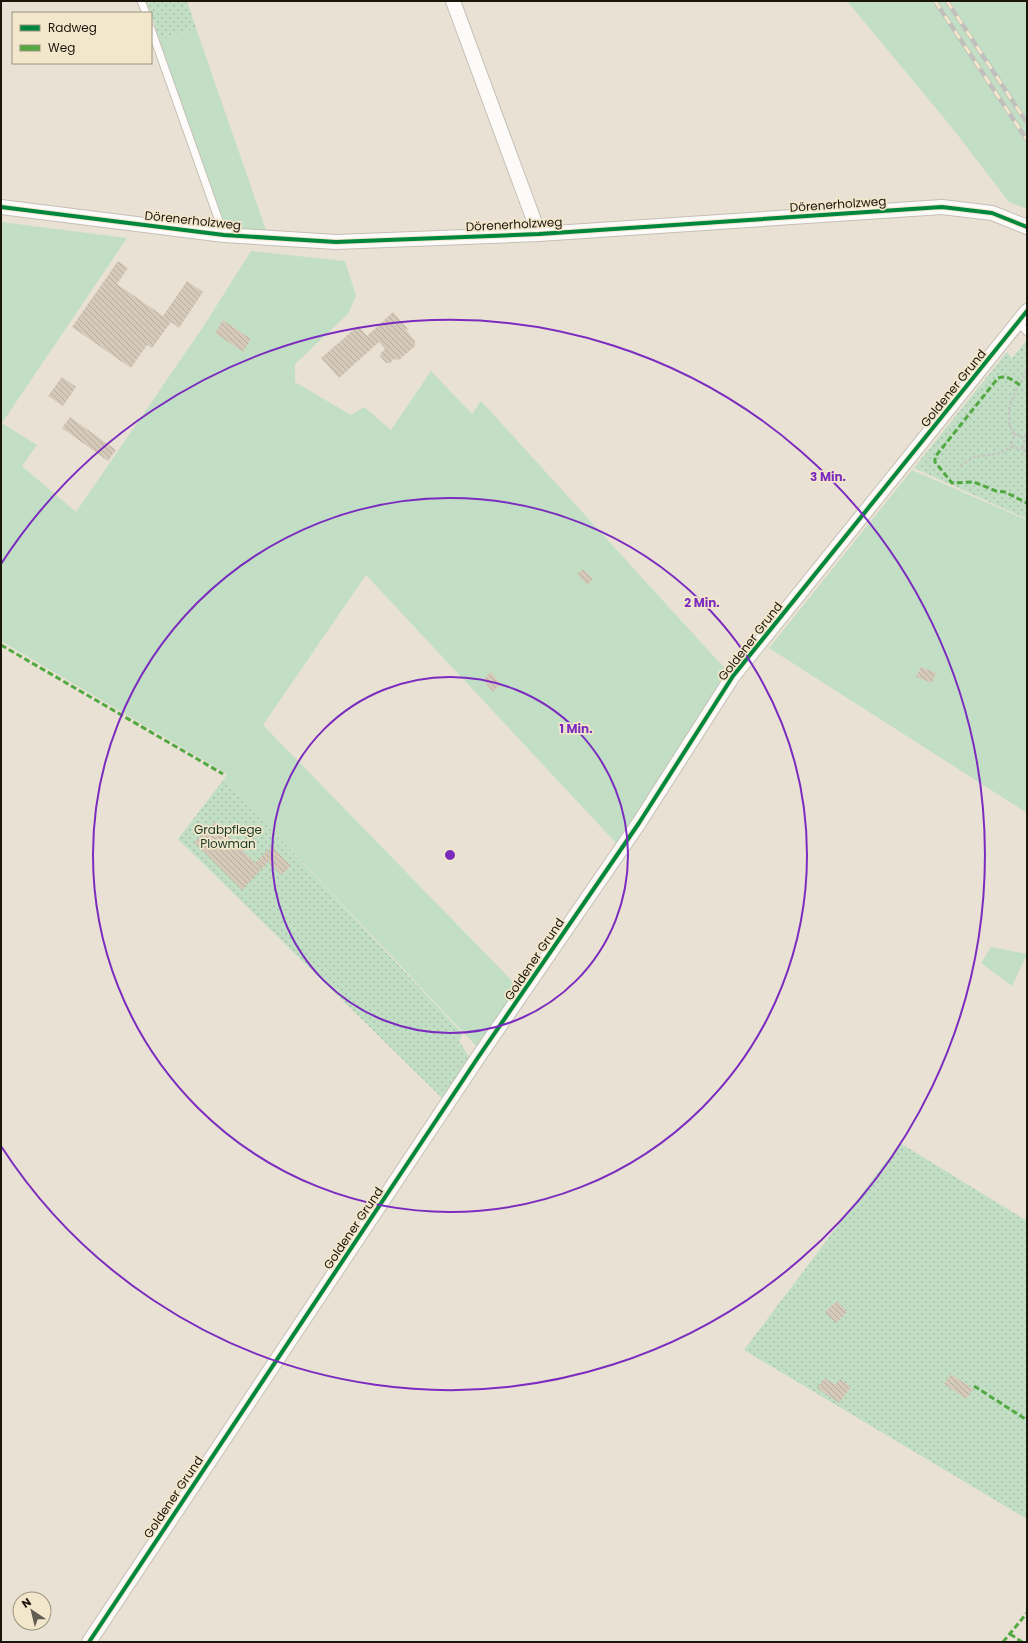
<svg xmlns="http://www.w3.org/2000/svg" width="1028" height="1643" viewBox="0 0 1028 1643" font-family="Poppins,sans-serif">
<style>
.grass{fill:#c2dfc5}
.park{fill:url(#park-dots)}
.building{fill:url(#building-back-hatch)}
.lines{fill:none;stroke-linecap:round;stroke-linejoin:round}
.lane-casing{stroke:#c5bfb4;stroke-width:9}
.street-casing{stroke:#c5bfb4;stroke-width:16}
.path{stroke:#c8c6c0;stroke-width:2.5;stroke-dasharray:3 2;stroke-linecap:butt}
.lane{stroke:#fcfbf9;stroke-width:7}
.street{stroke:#fcfbf9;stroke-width:14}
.rail-casing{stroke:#c2c0bc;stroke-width:4.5}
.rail{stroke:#f2e6cb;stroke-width:3;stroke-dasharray:9;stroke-linecap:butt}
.quiet{stroke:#52a941;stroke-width:3;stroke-dasharray:6 3;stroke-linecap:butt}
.cycleway-casing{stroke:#f2e6cb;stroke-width:6}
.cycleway{stroke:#00873e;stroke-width:4}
.ring{fill:none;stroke:#7b2cbf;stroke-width:2}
.labels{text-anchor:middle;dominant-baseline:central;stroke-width:3.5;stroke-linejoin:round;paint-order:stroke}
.street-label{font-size:12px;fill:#1a160c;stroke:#f2e6cb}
.park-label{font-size:12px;fill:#153c27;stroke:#f2e6cb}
.centre{fill:#7b2cbf;stroke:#f2e6cb;stroke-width:2}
.ring-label{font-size:12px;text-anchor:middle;font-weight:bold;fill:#7b2cbf;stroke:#f2e6cb;stroke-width:3.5;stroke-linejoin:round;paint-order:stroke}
</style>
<defs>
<pattern id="park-dots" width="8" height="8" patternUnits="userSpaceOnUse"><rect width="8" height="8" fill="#c2dfc5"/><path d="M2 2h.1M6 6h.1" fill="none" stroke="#a6bfa8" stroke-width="1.8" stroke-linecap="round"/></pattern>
<pattern id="building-back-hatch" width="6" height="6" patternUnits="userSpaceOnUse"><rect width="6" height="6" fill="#d5cab9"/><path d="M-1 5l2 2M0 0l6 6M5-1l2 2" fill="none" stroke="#b6ad9e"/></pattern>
</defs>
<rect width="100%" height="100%" fill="#e9e2d4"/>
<!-- grass -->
<path class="grass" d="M847,1H1025L1027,5V209L1009,202L953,129Z
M196,28L267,233L223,231L159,40Z
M1,222L127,238L2,423L37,445L22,466L76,512L203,327L251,251L345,261L356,296L348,314L295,364V382L351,415L364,407L391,430L431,371L472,414L481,401L729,673L617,844L366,575L263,725L519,988L478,1048L224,779L227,774L1,641Z
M912,470L1027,520V813L769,648Z
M991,947L1027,954L1012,986L981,963Z"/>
<!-- park -->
<path class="park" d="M145,1H187L196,28L159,40L151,13Z
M1027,340V519L914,468L1007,352L1012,358Z
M224,779L463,1034L459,1041L471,1060L444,1100L178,839Z
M900,1143L1027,1221V1519L744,1350Z"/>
<!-- building -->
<path class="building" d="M118,261L128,268L117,284L163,316L187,281L203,292L179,328L171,322L152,348L147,345L131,368L72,327Z
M393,312L408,329L406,330L415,341V346L399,360L394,359L390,363H386L380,356L381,353L385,349L379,342L339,378L321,358L358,326L367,336Z
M223,320L251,339L243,352L215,333Z
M62,377L76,387L63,406L48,396Z
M70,417L116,450L108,461L62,428Z
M583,569L593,579L587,585L577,574Z
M921,667L936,673L932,683L916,677Z
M491,672L501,684L493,692L483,680Z
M215,822L255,863L272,846L291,866L281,875L268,862L242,890L194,842Z
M837,1301L847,1312L836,1323L825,1312Z
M951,1374L973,1389L966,1399L944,1384Z
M825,1378L836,1385L840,1379L851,1387L839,1403L817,1388Z"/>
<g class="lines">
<defs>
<path id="lane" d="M141,1L146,13
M151,29L224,235
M1018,322L1027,332"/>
<path id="street" d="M453,1L539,234
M1,207L224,235L336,242L539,234L942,207L992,213L1027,227
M89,1642L479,1056L639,823L733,676L1027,311"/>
</defs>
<!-- lane casing -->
<use href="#lane" class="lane-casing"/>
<!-- street casing -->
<use href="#street" class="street-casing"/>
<!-- path -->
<path class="path" d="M1014,434C1000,412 1017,390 1027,370
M1023,449L1011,447L1014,434L1025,437L1023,449L1027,455
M960,466L974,457L1001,453L1011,447"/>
<!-- lane -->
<use href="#lane" class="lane"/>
<!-- street -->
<use href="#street" class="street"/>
<defs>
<path id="rail" d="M935,1L1027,140
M947,1L1027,123"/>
</defs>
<!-- rail casing -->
<use href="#rail" class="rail-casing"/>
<!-- rail -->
<use href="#rail" class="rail"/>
<!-- quiet -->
<path class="quiet" d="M1020,385C1012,380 1008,375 998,378L935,457V462L952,483L974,482L996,491L1005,492L1027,503
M1,645L223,774
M974,1386L1027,1420
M1010,1634L1022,1642
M1003,1642L1027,1613"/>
<defs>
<path id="cycleway" d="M1,207L224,235L336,242L539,234L942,207L992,213L1027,227
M89,1642L479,1056L639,823L733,676L1027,311"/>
</defs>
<!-- cycleway casing -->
<use href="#cycleway" class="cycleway-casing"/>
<!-- cycleway -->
<use href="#cycleway" class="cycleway"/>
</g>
<!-- distance rings -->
<g class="ring">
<circle cx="450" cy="855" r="178"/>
<circle cx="450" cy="855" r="357"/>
<path d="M1 564A535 535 0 1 1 1 1146"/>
</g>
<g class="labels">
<!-- street labels -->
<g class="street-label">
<text transform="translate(838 204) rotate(-4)">Dörenerholzweg</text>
<text transform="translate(193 220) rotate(6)">Dörenerholzweg</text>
<text transform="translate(514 224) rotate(-3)">Dörenerholzweg</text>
<text transform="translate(953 388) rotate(-51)">Goldener Grund</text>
<text transform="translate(750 641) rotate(-52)">Goldener Grund</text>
<text transform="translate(534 959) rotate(-56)">Goldener Grund</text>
<text transform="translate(353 1228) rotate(-56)">Goldener Grund</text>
<text transform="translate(173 1497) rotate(-56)">Goldener Grund</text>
</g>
<!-- park labels -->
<g class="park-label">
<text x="228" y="829">Grabpflege<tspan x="228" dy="14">Plowman</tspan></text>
</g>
</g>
<circle cx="450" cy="855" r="6" class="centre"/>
<g class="ring-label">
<text x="828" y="481">3 Min.</text>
<text x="702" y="607">2 Min.</text>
<text x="576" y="733">1 Min.</text>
</g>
<!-- border -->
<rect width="1028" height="1643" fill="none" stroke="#1a160c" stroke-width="4"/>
<!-- legend -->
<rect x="12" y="12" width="140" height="52" fill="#f2e6cb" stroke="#9c937f"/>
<rect x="20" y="25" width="20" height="6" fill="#00873e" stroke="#9c937f"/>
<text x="48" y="32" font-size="12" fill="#1a160c">Radweg</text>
<rect x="20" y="45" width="20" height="6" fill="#52a941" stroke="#9c937f"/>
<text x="48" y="52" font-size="12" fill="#1a160c">Weg</text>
<!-- north arrow -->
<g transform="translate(32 1611) rotate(325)"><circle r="19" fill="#f2e6cb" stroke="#9c937f"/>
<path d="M0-3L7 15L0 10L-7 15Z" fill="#625d52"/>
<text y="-6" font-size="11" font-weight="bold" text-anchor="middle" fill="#1a160c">N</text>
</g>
</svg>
